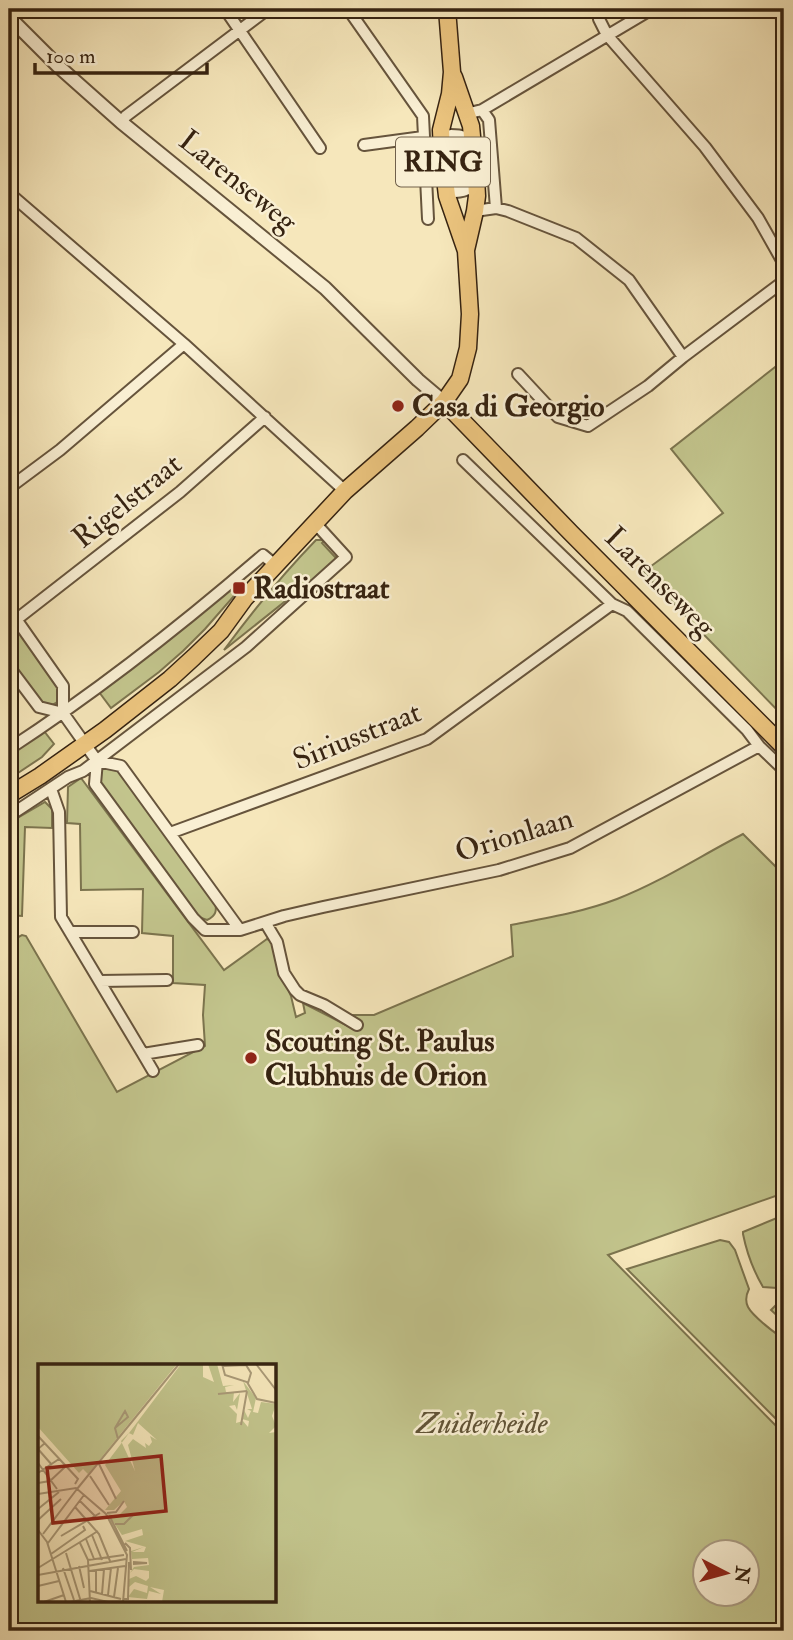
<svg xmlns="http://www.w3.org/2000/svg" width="793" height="1640" viewBox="0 0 793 1640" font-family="'IM FELL Double Pica',serif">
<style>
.green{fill:#c2c48c;stroke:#7c744e;stroke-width:2;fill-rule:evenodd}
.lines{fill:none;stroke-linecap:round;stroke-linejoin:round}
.minor-casing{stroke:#66543c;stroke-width:14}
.tertiary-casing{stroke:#66543c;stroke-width:16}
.primary-casing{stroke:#362311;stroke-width:19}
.minor{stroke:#f9efd3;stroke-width:10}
.tertiary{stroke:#f9efd3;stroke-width:12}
.primary{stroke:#ebc47e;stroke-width:16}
.poi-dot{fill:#8f2418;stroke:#f9efd3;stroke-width:2.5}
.labels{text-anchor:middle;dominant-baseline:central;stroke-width:5;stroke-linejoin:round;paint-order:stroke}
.shield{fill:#f9efd3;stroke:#70604b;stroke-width:2}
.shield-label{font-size:28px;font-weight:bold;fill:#362311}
.street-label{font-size:30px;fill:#362311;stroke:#f9efd3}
.poi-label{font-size:30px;font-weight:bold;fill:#362311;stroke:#f9efd3;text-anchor:start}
.park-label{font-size:30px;font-style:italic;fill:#605336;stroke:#f9efd3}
.inset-road{fill:none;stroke:#a99977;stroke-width:2}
.view{fill:#8f2418;fill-opacity:0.15;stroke:#8f2418;stroke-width:3.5}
.inset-edge{fill:none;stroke:#362311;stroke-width:3.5}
</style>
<rect width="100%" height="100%" fill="#f6e7bb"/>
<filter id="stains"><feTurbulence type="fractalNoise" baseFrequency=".00286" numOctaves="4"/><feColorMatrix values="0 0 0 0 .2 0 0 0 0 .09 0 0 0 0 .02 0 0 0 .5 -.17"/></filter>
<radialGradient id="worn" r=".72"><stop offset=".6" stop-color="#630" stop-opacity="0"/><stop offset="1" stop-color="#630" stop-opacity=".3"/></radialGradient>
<!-- green -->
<path class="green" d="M784,360V717L643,572L723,513L671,449Z
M316,540H325L322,543L335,557L337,556V560L224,650C252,612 282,575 316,540Z
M235,584L241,588L205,629L183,651L159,672L111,708L99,692Z
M13,624L59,688V701L52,705L40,702L9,659V627Z
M44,731L54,744L42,757L9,779V754Z
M110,765L119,769L215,902C217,911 216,916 207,920L196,916L99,783L100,769Z
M81,778L224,970L267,939L274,943L281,973L291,996L296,1017L305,1013L303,1003L350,1027L360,1021L351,1015H374L513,956L511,925C547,918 583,912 617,899C661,882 702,855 743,834L784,875V1193L608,1255L784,1434V1631H9V942L22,935L26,936L117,1092L205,1046L203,1015L205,985L173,983V936L142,933L143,889L81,890L80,824L67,823L68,787ZM40,1365H275V1600H40ZM706,1552H748V1594H706Z
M45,802L52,809V828L25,827L22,916L9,915V823Z
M784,1215V1322L771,1310L782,1299V1293L777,1288L763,1287C753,1270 747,1254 743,1234V1232Z
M720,1240L729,1242L735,1250L749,1289C746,1295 745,1301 748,1307C752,1315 776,1335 784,1338V1427L627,1269Z"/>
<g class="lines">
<defs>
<path id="minor" d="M225,9L320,148
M348,9L423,116L428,219
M598,9L599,19L607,35L705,147L758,218L784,264
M776,9L784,20
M482,110L489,120L496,208
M466,114L482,110L652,9
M121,122L126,116L268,9
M364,145L423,137
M444,147L451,135C462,135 466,136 472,145
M447,182L449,186L455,192C467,191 471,189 476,179
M9,193L184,344L345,491
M475,211L496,208L508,211L576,238L629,280L683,357
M518,374L558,417L588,426L648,386L683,357L784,281
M463,460L612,604L627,611L747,730L759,746L784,770
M9,488L60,450L184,344
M9,609L63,686V713L39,707L9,667
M17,619L180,492L265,417
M63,713L97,761
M9,749C98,691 182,625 263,555L275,565
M51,789L59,812L61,917L143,1054L198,1045
M9,816L68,777L83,771L246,647L346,557L315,523
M170,833L427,739L612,604
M265,922L277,942L284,973L295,990L300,995L324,1005L357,1025
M240,930L121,766L97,761L95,784L193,918L205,930H240L284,916L323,907L499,870L570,848L759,746
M70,932H133
M100,981L167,980
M143,1054L153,1071"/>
<path id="tertiary" d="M9,17L58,66L121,122L325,288L418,380L444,402"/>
<path id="primary" d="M454,77L471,126L476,178L477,196L475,211L466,250
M444,402L571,533L784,747
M9,795L40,776L105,730L170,679L194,657L221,631L245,598L345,491L417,428L444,402L460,379L468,348L470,314L466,251L447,196L442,153L441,130L450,94L452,72L447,9"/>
</defs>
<!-- minor casing -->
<use href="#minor" class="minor-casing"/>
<!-- tertiary casing -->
<use href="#tertiary" class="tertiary-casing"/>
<!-- primary casing -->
<use href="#primary" class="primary-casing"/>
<!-- minor -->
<use href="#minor" class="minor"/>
<!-- tertiary -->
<use href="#tertiary" class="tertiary"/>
<!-- primary -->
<use href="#primary" class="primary"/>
</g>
<!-- markers -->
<g class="poi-dot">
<circle cx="398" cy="406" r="7"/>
<rect x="232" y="581" width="14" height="14" rx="3.5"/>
<circle cx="251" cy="1058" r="7"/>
</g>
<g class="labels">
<!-- shield labels -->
<rect class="shield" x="396" y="137.5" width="94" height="49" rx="5"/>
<g class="shield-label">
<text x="443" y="162">RING</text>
</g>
<!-- street labels -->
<g class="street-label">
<text transform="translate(238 181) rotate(39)">Larenseweg</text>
<text transform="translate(127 501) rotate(-39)">Rigelstraat</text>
<text transform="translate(660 582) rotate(45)">Larenseweg</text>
<text transform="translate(357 736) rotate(-22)">Siriusstraat</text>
<text transform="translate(514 835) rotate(-17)">Orionlaan</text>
</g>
<!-- poi labels -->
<g class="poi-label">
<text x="412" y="406">Casa di Georgio</text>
<text x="253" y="588">Radiostraat</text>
<text x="265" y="1041">Scouting St. Paulus<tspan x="265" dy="34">Clubhuis de Orion</tspan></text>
</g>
<!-- park labels -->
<g class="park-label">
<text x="482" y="1423">Zuiderheide</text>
</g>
</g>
<!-- overview -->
<g transform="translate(38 1364)">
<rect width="238" height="238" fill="#f6e7bb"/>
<path d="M0,0H139L50,110L45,105L41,109L0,63ZM143,0H165V13L176,18L170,0H179L185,22L196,21L187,23L188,28H196L195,38L202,29L199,46L197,41L191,42L199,50L198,59L205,57L210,63L211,57L204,55L206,46L210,54L213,47L209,45H214L205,17L218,34L215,48L220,49L223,38L238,40L234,52L238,62L231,69L238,68V238H124L126,226L112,223L123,230L111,227L109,235L90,233L96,225L109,229L110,222L97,218L91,223V215L98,212L108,217L111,214V207L96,205L92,209L96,203L111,201L110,194L94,195L93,187L106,183L94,188H106L108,183L87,177L105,171L104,165L84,171L70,150L80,152L89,143L86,137L76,146H67L83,127L67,101ZM100,59L119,76L112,72L114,78L111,82L107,79L108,84L95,75L90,81L97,107L83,77L91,69L95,71Z" fill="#c2c48c" fill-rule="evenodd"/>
<path class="inset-road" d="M184,0L187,11L209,18L219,35L238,39M218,0L238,26M185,2L208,1L213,9L210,19M180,30L209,27M203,61L209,27M77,64L87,47L90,53L77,64L80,75M0,72L40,115L37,120M7,79L0,85L14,101M0,99L19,125M61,100L78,135M0,109L21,95M52,112L71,141M0,119L12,117L28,102M39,125L141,0M0,130L38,124L68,150L89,191L85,238M42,137L58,153M37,143L61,170L72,197M0,145L21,128M69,149L78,148L86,137M72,153L89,187M0,156L23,135M77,160H86L95,151M0,166L9,178L28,238M5,170L39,125M54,171L64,196M23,172L62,149M48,175L56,195M10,179L46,131M42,179L50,196L52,238M87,179L92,184L93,206M28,189L43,238M13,190L47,166L45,162M50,196L86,191M95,198L109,199L95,200M41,202L46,224M0,204L60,167M25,204L36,236M58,206V228M51,207L87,202M0,211L88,195M0,222L21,217M52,227L83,235M64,230L66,205M70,231L73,204M76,233L80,204M85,235H90L91,198M6,238L26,231M32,238L53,234L70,238"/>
<path class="view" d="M123,92L128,147L15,159L9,104Z"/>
<rect width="238" height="238" class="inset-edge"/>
</g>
<!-- margin -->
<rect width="793" height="1640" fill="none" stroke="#f6e7bb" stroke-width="35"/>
<rect x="10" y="10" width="772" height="1619" fill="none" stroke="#362311" stroke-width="3.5"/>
<rect x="18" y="18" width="758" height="1605" fill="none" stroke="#362311" stroke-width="2"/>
<!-- north arrow -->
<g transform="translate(726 1573) rotate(96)"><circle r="33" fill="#f9efd3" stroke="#ab9d85" stroke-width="2"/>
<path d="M0-5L12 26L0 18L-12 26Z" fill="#8f2418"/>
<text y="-10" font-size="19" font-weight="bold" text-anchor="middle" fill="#362311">N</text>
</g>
<!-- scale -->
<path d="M35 63v10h172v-10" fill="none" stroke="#362311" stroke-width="3.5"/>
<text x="46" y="63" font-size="21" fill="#362311" stroke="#f9efd3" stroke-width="5" paint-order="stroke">100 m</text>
<rect width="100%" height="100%" filter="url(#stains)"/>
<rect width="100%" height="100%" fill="url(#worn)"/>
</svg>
